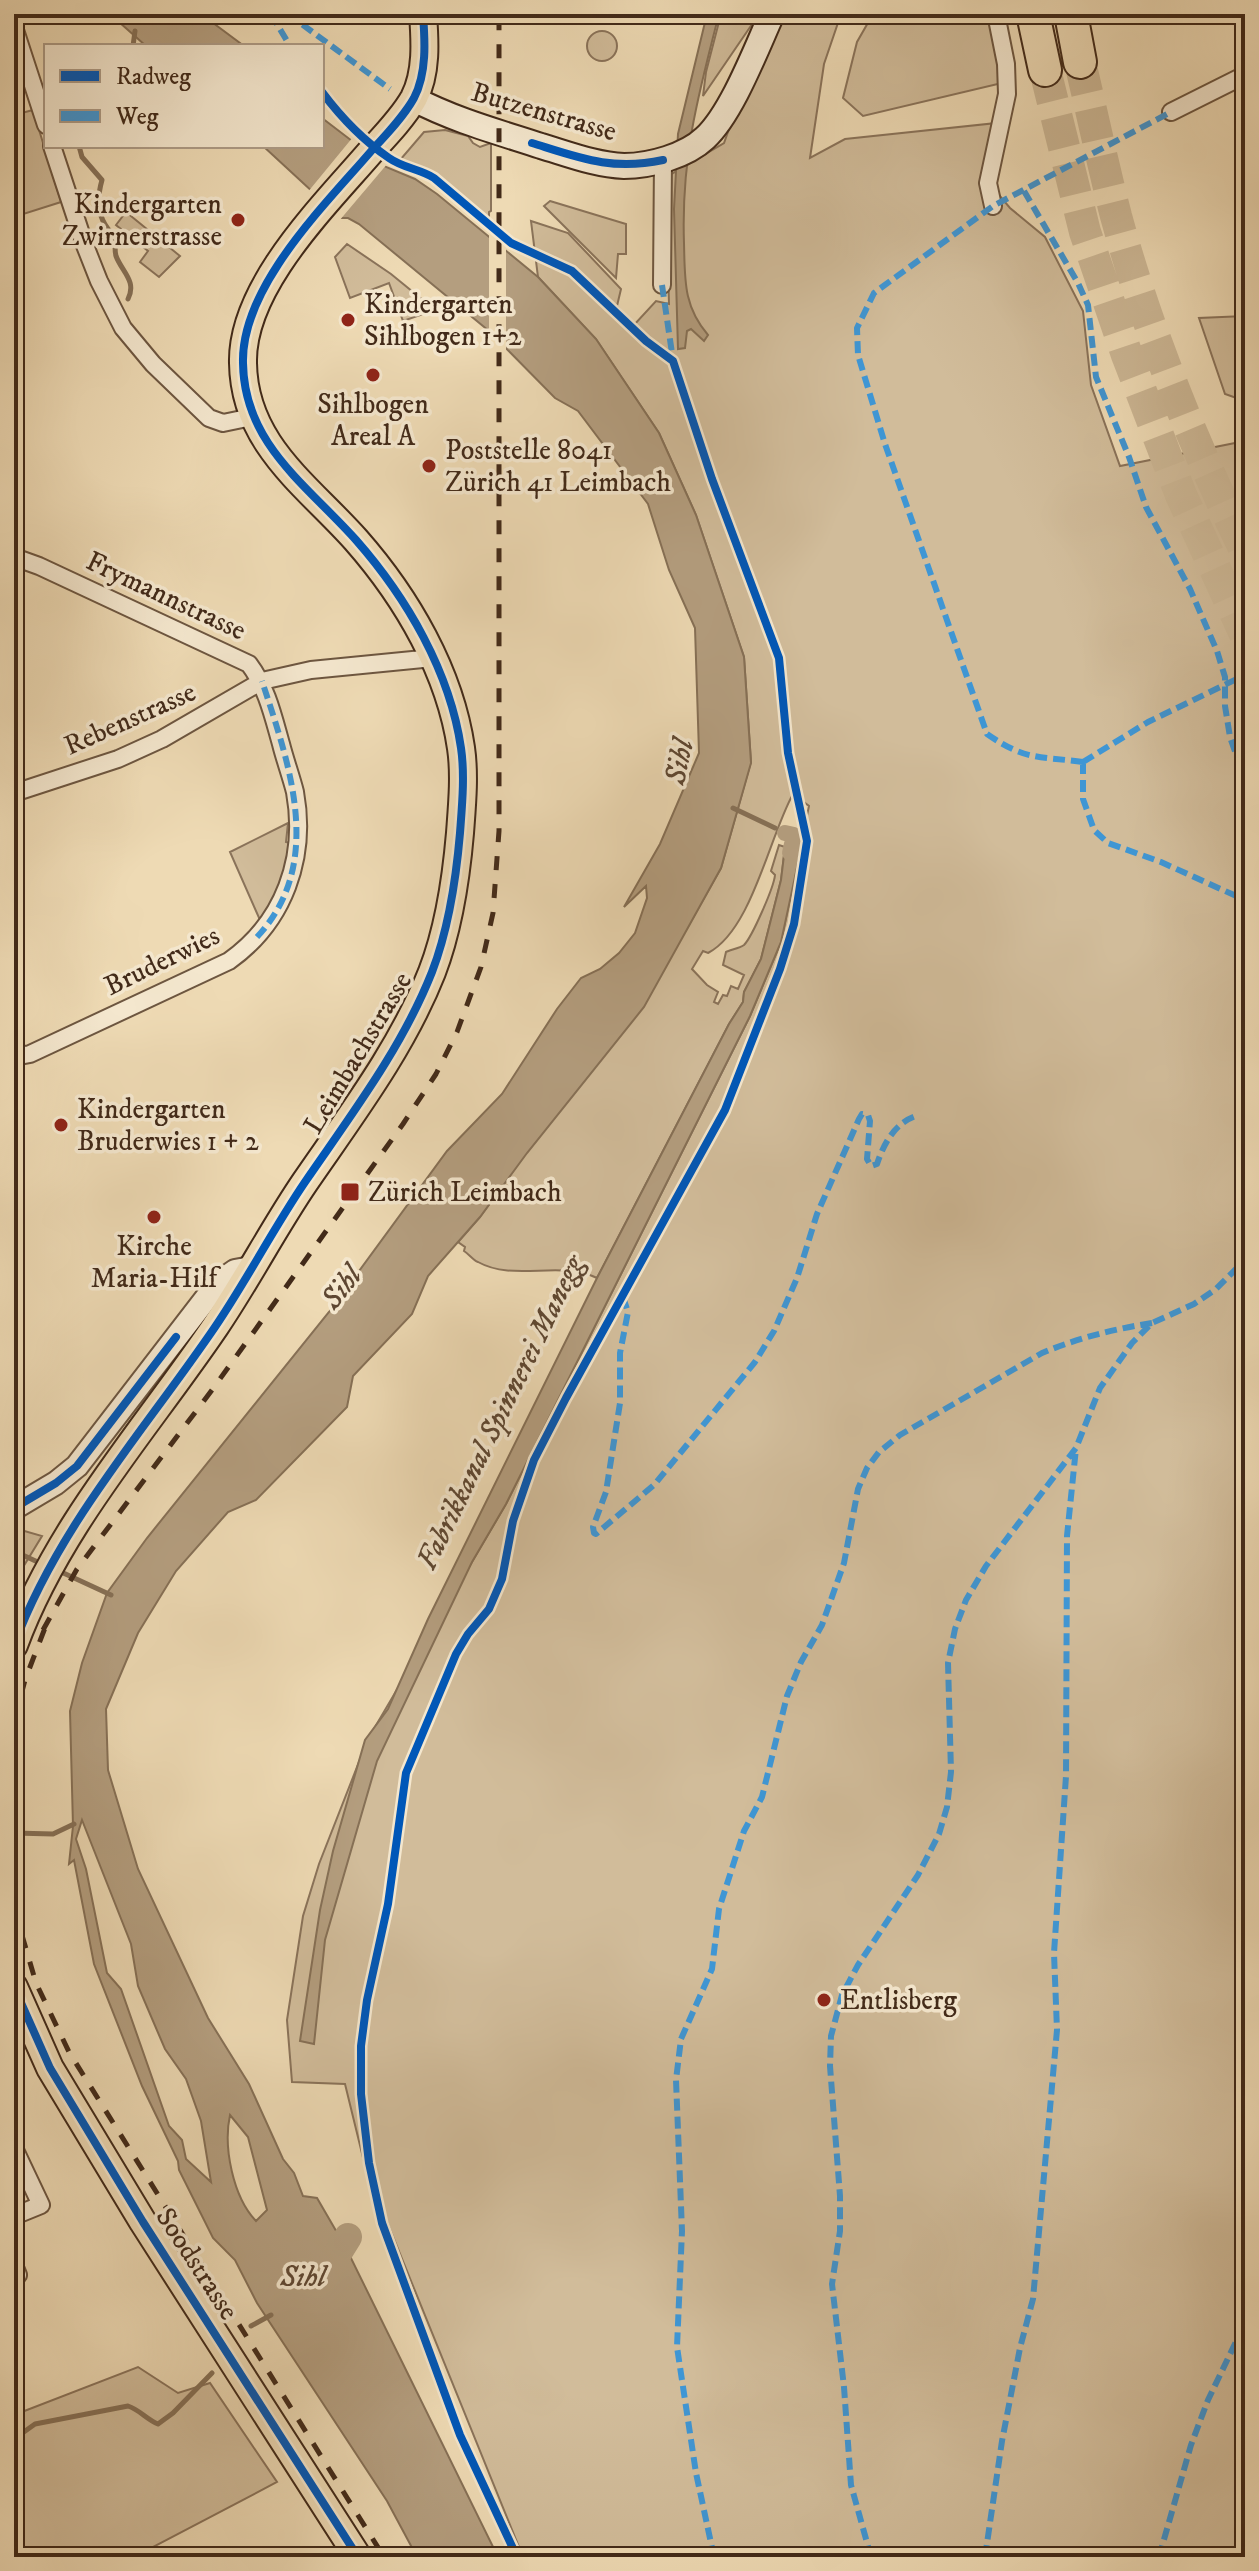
<svg xmlns="http://www.w3.org/2000/svg" width="1259" height="2571" viewBox="0 0 1259 2571" font-family="'IM FELL DW Pica',serif">
<style>
.green{fill:#d1bc9a;stroke:#8a735a;stroke-width:2}
.water{fill:#b49e7f;stroke:#867056;stroke-width:2;fill-rule:evenodd}
.pier{fill:#eedab4}
.lines{fill:none;stroke-linecap:round;stroke-linejoin:round}
.stream{stroke:#867056;stroke-width:5}
.canal{stroke:#b49e7f;stroke-width:16}
.river{stroke:#b49e7f;stroke-width:28}
.motorway-tunnel{stroke:#ccb795;stroke-width:32;stroke-dasharray:32 16;stroke-linecap:butt}
.minor-casing{stroke:#6d5640;stroke-width:20}
.tertiary-casing{stroke:#6d5640;stroke-width:26}
.secondary-casing{stroke:#422a19;stroke-width:28}
.primary-casing{stroke:#422a19;stroke-width:30}
.motorway-casing{stroke:#422a19;stroke-width:36}
.minor{stroke:#f4e7ce;stroke-width:16}
.tertiary{stroke:#f4e7ce;stroke-width:22}
.secondary{stroke:#f4e7ce;stroke-width:24}
.primary{stroke:#eedab4;stroke-width:26}
.motorway{stroke:#eedab4;stroke-width:32}
.rail{stroke:#422a19;stroke-width:5;stroke-dasharray:14 14;stroke-linecap:butt}
.quiet{stroke:#3f96d4;stroke-width:6;stroke-dasharray:12 6;stroke-linecap:butt}
.cycleway-casing{stroke:#f4e7ce;stroke-width:13}
.cycleway{stroke:#0057b8;stroke-width:8}
.poi-dot{fill:#8f2418;stroke:#f4e7ce;stroke-width:3}
.labels{text-anchor:middle;dominant-baseline:central;stroke-width:7;stroke-linejoin:round;paint-order:stroke}
.street-label{font-size:28px;fill:#422a19;stroke:#f4e7ce}
.poi-label{font-size:28px;fill:#422a19;stroke:#f4e7ce;text-anchor:start}
.water-label{font-size:30px;font-style:italic;fill:#5e4732;stroke:#f4e7ce}
</style>
<rect width="100%" height="100%" fill="#eedab4"/>
<filter id="stains"><feTurbulence type="fractalNoise" baseFrequency=".0025" numOctaves="4"/><feColorMatrix values="0 0 0 0 .2 0 0 0 0 .09 0 0 0 0 .02 0 0 0 .5 -.17"/></filter>
<radialGradient id="worn" r=".72"><stop offset=".6" stop-color="#630" stop-opacity="0"/><stop offset="1" stop-color="#630" stop-opacity=".3"/></radialGradient>
<!-- green -->
<path class="green" d="M721,14H759L703,96L706,72Z
M779,14H841L824,64L810,158L845,139L997,123L987,181L1010,208L1045,237L1083,311L1091,385L1120,466L1245,441V2557H523L366,2170L345,2084L292,2082L287,2020L303,1916L319,1864L368,1739L506,1504L750,1016L781,942L809,806L793,794C769,837 752,930 708,953L703,951L692,969L707,985L718,992L714,1002L718,1004L723,995L727,996L731,986L738,989L744,975L723,965L726,952C730,950 740,948 744,945C752,937 774,887 775,875L771,871L779,845L785,847L781,880L761,959L744,992L743,1002L729,1024L597,1278C560,1260 514,1282 478,1262C473,1260 469,1254 464,1251L465,1247L458,1242L480,1217L686,930L721,868L751,762L744,657L696,515L659,433L596,339L538,277L531,221L568,233L621,289L617,306L634,325L656,301L669,304L666,196L670,175L724,143L739,101Z
M873,14H991L1002,83L863,116L843,98L857,42Z
M587 46a15 15 0 1 1 30 0a15 15 0 1 1-30 0Z
M33,110L61,202L14,217V115Z
M445,130L468,136L473,143L480,147L491,143V211L489,212V219L426,169L400,160L424,132Z
M550,201L626,224V254H618L616,278L544,206Z
M126,212L180,256L159,277L140,262L148,251L116,225Z
M347,244L391,274L435,310L403,321L389,283L350,298L335,257Z
M1245,316V401L1225,394L1199,318Z
M288,823L286,842L290,843C288,870 276,898 260,920L230,852Z
M14,1528L42,1536L14,1582Z
M138,2367L178,2393L210,2383L277,2482L134,2557H14V2415Z"/>
<!-- water -->
<path class="water" d="M110,14H201L244,46H146Z
M707,14H719C698,95 681,158 684,243C685,279 683,306 708,335L704,341L691,329L687,331L685,348L678,349L674,209L678,134Z
M322,118L386,167L415,179L437,194L538,277L596,339L659,433L696,515L744,657L751,763L721,868L644,1007L527,1153L480,1217L428,1276L412,1314L353,1376L347,1407L256,1500L228,1512L176,1571L138,1633L106,1709L108,1770L138,1869L208,2018L249,2084L283,2159L294,2173L303,2196L317,2198L346,2248L498,2557H417L387,2501L257,2303L235,2260L213,2238L179,2170L178,2161L142,2086L94,1964L74,1860L69,1864L73,1826L70,1711L82,1663L107,1593L147,1538L329,1312L447,1151L502,1094L557,1009L581,978L600,969L619,953L635,933L647,898L646,886L624,907L660,844L699,753L695,628L669,570L648,504L578,411L555,398L489,331L359,224L348,218H341L263,146H322ZM82,1820L131,1944L138,1986L165,2049L186,2079L201,2121L211,2182L186,2159L182,2140L169,2126L121,1989L107,1973L86,1869L76,1839ZM230,2115L248,2137L267,2210L256,2221C233,2197 223,2147 230,2115Z
M791,831L804,835L781,942L750,1016L506,1504L472,1562L377,1761L325,1940L314,2044L300,2041L320,1910L333,1851L365,1740L388,1709L428,1619L597,1278L729,1024L743,1002L744,992L761,959L781,880L785,847L789,846Z"/>
<!-- pier -->
<path class="pier" d="M353,137L388,163L339,221L307,193Z
M489,231L506,245V354L489,336Z"/>
<g class="lines">
<!-- stream -->
<path class="stream" d="M133,46L135,31
M79,146L82,157L102,180C96,201 97,221 115,236C116,243 114,249 116,256C122,272 137,281 128,299
M733,808L775,828
M14,1551L42,1564
M59,1571L111,1595
M14,1833L53,1834L74,1824
M251,2326L271,2315
M14,2439L35,2424L128,2406C140,2410 146,2419 158,2424L173,2413L212,2373"/>
<!-- canal -->
<path class="canal" d="M785,833L794,835L790,853"/>
<!-- river -->
<path class="river" d="M325,2274L348,2237"/>
<!-- motorway-tunnel -->
<path class="motorway-tunnel" d="M1080,62C1092,113 1103,165 1116,216C1146,327 1194,446 1245,550
M1045,70L1085,232L1127,355L1181,495L1245,634"/>
<defs>
<path id="minor" d="M14,27L46,125
M1171,112L1245,75
M52,146L84,243L99,281L123,328L153,364L209,418L223,423L252,417
M993,206L988,183L1007,94L1006,64L996,14
M662,285L663,160
M14,557L39,566L249,664C267,688 273,716 281,744C285,760 291,776 295,792C307,858 284,922 229,961L30,1054L14,1057
M14,793L118,759L162,739L262,681L311,670L433,658
M14,2148L41,2205L14,2216
M14,2265L18,2275L14,2276"/>
<path id="tertiary" d="M14,1508L56,1483L77,1466L218,1283L235,1271L251,1268"/>
<path id="secondary" d="M414,99C454,120 498,132 541,146C568,154 596,165 624,166C650,166 686,156 705,138C732,113 756,49 772,14"/>
<path id="primary" d="M14,1645C58,1526 145,1430 215,1327C247,1280 273,1229 305,1182C351,1115 402,1048 432,972C449,928 456,880 460,833C462,806 465,775 461,748C450,672 407,598 356,540C307,485 244,444 243,363C241,286 326,204 373,149C387,134 404,116 414,98C427,73 425,41 423,14
M14,1987L50,2068L143,2222L358,2557"/>
<path id="motorway" d="M1033,14L1045,70
M1071,14L1080,62"/>
</defs>
<!-- minor casing -->
<use href="#minor" class="minor-casing"/>
<!-- tertiary casing -->
<use href="#tertiary" class="tertiary-casing"/>
<!-- secondary casing -->
<use href="#secondary" class="secondary-casing"/>
<!-- primary casing -->
<use href="#primary" class="primary-casing"/>
<!-- motorway casing -->
<use href="#motorway" class="motorway-casing"/>
<!-- minor -->
<use href="#minor" class="minor"/>
<!-- tertiary -->
<use href="#tertiary" class="tertiary"/>
<!-- secondary -->
<use href="#secondary" class="secondary"/>
<!-- primary -->
<use href="#primary" class="primary"/>
<!-- motorway -->
<use href="#motorway" class="motorway"/>
<!-- rail -->
<path class="rail" d="M43,1630L77,1569L212,1390L403,1124L436,1074L457,1032L481,967L493,913L499,831V14
M14,1722L25,1680L48,1620
M14,1908L36,1983L69,2052L384,2557"/>
<!-- quiet -->
<path class="quiet" d="M271,14L290,46
M288,14L390,89
M1024,191L1078,283L1088,305L1096,377L1129,457L1146,507L1190,589L1217,651L1225,677V706L1230,737L1245,780
M662,285L673,360
M1083,762C1039,756 1026,761 987,734L885,444L858,355L857,328L874,293L993,206L1171,112
M1083,762V799L1094,830L1108,843L1161,862L1245,900
M1083,762L1148,722L1245,675
M257,937C326,863 289,764 262,681
M623,1297L628,1312L620,1353V1403L606,1492L593,1527L594,1533L596,1534L654,1485L755,1362L774,1331L797,1278L817,1214L859,1119L862,1114L868,1115L870,1121L867,1159L871,1166L877,1164C884,1143 895,1123 916,1116
M714,2557L696,2473L677,2347L682,2231L676,2080L681,2039L712,1969L719,1909L744,1831L762,1797L787,1696L801,1662L822,1625L844,1563L858,1489L867,1468L879,1452L900,1435L1042,1353C1078,1338 1114,1329 1152,1323
M871,2557L851,2485L844,2387L832,2284L840,2231V2196L830,2066L831,2036L842,1995L858,1965L918,1875L939,1834L947,1807L951,1772L948,1663L955,1629L966,1600L986,1566L1076,1448L1100,1388L1132,1343L1152,1323L1194,1304L1216,1289L1245,1260
M985,2557L1002,2441L1020,2348L1033,2299L1057,2030L1054,1953L1066,1776L1067,1536L1076,1448
M1159,2557L1191,2445L1208,2400L1245,2323"/>
<defs>
<path id="cycleway" d="M322,92C340,116 364,141 389,158C403,168 420,169 434,178L511,243L572,271L646,341L673,361L712,479L779,658L788,753L807,841L794,924L780,969L725,1110L566,1398L534,1460L513,1521L502,1579L489,1609L468,1634L456,1654L406,1773L388,1904L367,2000L361,2046V2094L369,2163L382,2223L460,2435L517,2557
M532,143C580,158 612,171 663,160
M14,1508L56,1483L77,1466L176,1337
M14,1645C58,1526 145,1430 215,1327C247,1280 273,1229 305,1182C351,1115 402,1048 432,972C449,928 456,880 460,833C462,806 465,775 461,748C450,672 407,598 356,540C307,485 244,444 243,363C241,286 326,204 373,149C387,134 404,116 414,98C427,73 425,41 423,14
M14,1987L50,2068L143,2222L358,2557"/>
</defs>
<!-- cycleway casing -->
<use href="#cycleway" class="cycleway-casing"/>
<!-- cycleway -->
<use href="#cycleway" class="cycleway"/>
</g>
<!-- markers -->
<g class="poi-dot">
<circle cx="238" cy="220" r="8"/>
<circle cx="348" cy="320" r="8"/>
<circle cx="373" cy="375" r="8"/>
<circle cx="429" cy="466" r="8"/>
<circle cx="61" cy="1125" r="8"/>
<rect x="340" y="1182" width="20" height="20" rx="4"/>
<circle cx="154" cy="1217" r="8"/>
<circle cx="824" cy="2000" r="8"/>
</g>
<g class="labels">
<!-- street labels -->
<g class="street-label">
<text transform="translate(544 112) rotate(16)">Butzenstrasse</text>
<text transform="translate(166 596) rotate(25)">Frymannstrasse</text>
<text transform="translate(130 719) rotate(-24)">Rebenstrasse</text>
<text transform="translate(162 961) rotate(-26)">Bruderwies</text>
<text transform="translate(358 1053) rotate(-59)">Leimbachstrasse</text>
<text transform="translate(197 2264) rotate(57)">Soodstrasse</text>
</g>
<!-- poi labels -->
<g class="poi-label">
<text x="222" y="204" text-anchor="end">Kindergarten<tspan x="222" dy="32">Zwirnerstrasse</tspan></text>
<text x="364" y="304">Kindergarten<tspan x="364" dy="32">Sihlbogen 1+2</tspan></text>
<text x="373" y="404" text-anchor="middle">Sihlbogen<tspan x="373" dy="32">Areal A</tspan></text>
<text x="445" y="450">Poststelle 8041<tspan x="445" dy="32">Zürich 41 Leimbach</tspan></text>
<text x="77" y="1109">Kindergarten<tspan x="77" dy="32">Bruderwies 1 + 2</tspan></text>
<text x="368" y="1192">Zürich Leimbach</text>
<text x="154" y="1246" text-anchor="middle">Kirche<tspan x="154" dy="32">Maria-Hilf</tspan></text>
<text x="840" y="2000">Entlisberg</text>
</g>
<!-- water labels -->
<g class="water-label">
<text transform="translate(680 762) rotate(-79)">Sihl</text>
<text transform="translate(342 1288) rotate(-53)">Sihl</text>
<text transform="translate(501 1413) rotate(-64)">Fabrikkanal Spinnerei Manegg</text>
<text x="303" y="2277">Sihl</text>
</g>
</g>
<!-- margin -->
<rect width="1259" height="2571" fill="none" stroke="#eedab4" stroke-width="48"/>
<rect x="16" y="16" width="1227" height="2539" fill="none" stroke="#422a19" stroke-width="4"/>
<rect x="24" y="24" width="1211" height="2523" fill="none" stroke="#422a19" stroke-width="2"/>
<!-- legend -->
<rect x="44" y="44" width="280" height="104" fill="#f4e7ce" stroke="#ad9b86" stroke-width="2"/>
<rect x="60" y="70" width="40" height="12" fill="#0057b8" stroke="#ad9b86" stroke-width="2"/>
<text x="116" y="84" font-size="24" fill="#422a19">Radweg</text>
<rect x="60" y="110" width="40" height="12" fill="#3f96d4" stroke="#ad9b86" stroke-width="2"/>
<text x="116" y="124" font-size="24" fill="#422a19">Weg</text>
<rect width="100%" height="100%" filter="url(#stains)"/>
<rect width="100%" height="100%" fill="url(#worn)"/>
</svg>
